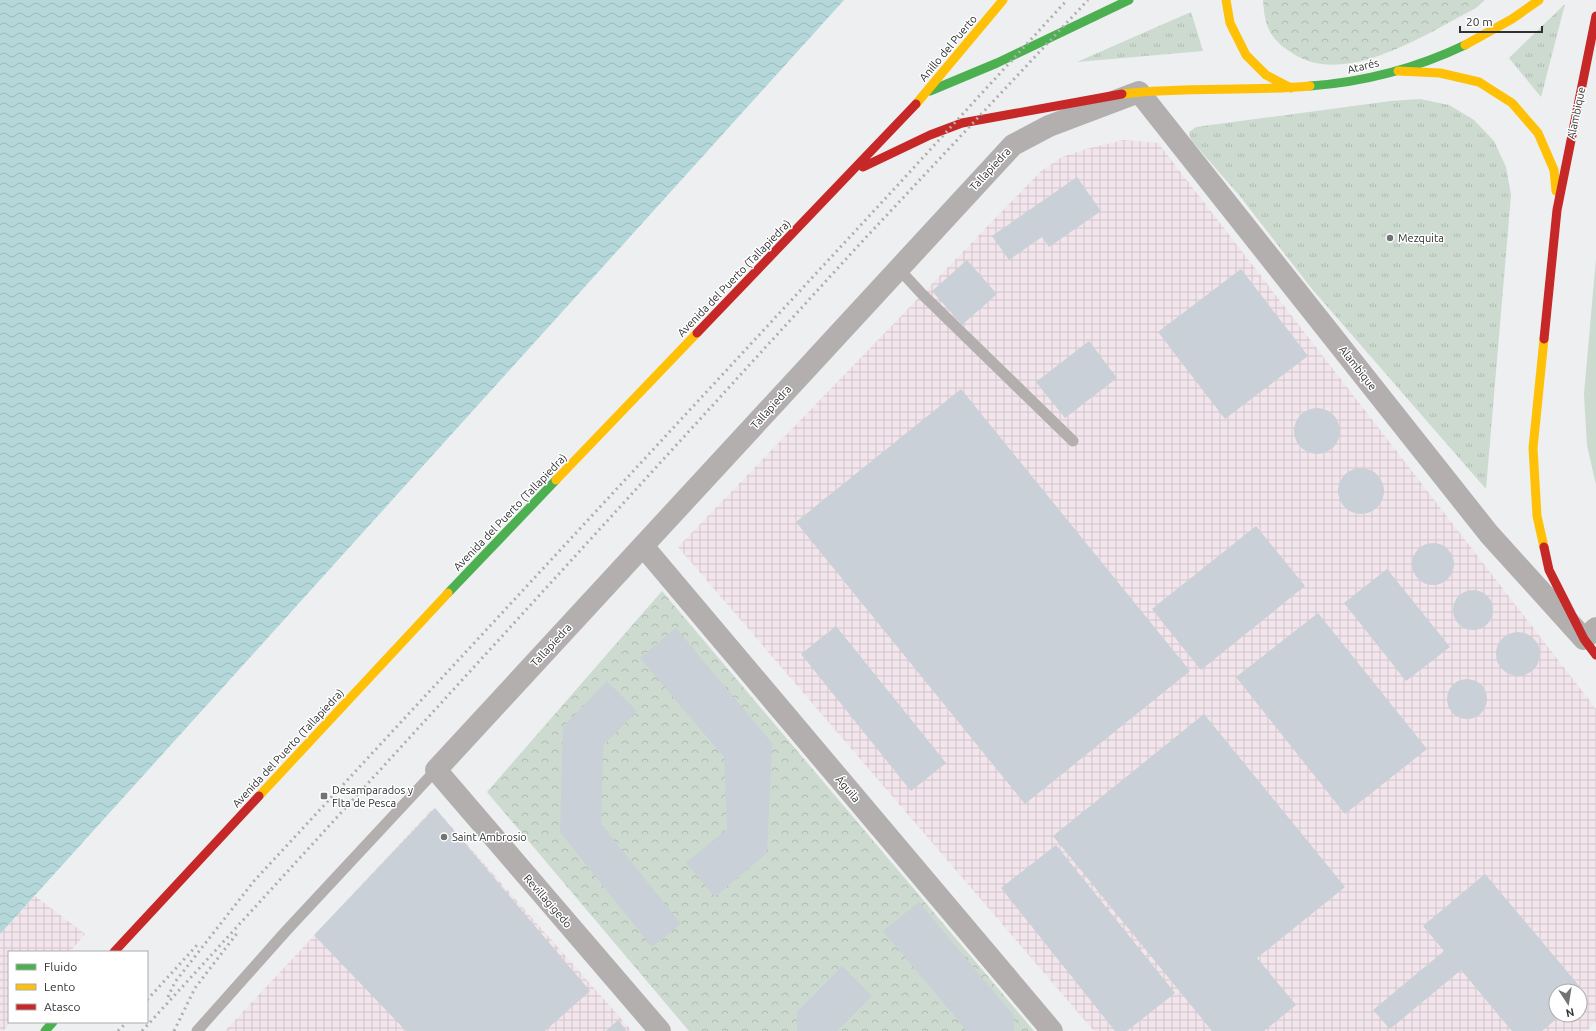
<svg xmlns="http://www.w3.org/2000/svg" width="1596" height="1031" viewBox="0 0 1596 1031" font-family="Ubuntu,sans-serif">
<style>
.industrial{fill:url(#industrial-grid);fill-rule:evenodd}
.grass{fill:url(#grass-tufts)}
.park{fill:url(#park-crowns)}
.pitch{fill:#ccdacf}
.water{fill:url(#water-waves)}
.building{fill:#cad0d7}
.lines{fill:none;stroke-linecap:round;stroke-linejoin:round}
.lane{stroke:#b3afaf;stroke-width:11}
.street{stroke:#b3afaf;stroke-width:22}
.fast{stroke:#4caf50;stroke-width:9}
.slow{stroke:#ffc107;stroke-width:9}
.jam{stroke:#c62828;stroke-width:9}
.rail{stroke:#b0aeae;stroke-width:3;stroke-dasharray:2 4;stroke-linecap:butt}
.poi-dot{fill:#727374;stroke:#fff;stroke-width:1.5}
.labels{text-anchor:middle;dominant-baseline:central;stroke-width:3;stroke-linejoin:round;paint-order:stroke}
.street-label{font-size:11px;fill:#2f3031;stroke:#fff}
.poi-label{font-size:11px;fill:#2f3031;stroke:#fff;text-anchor:start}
</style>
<defs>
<pattern id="industrial-grid" width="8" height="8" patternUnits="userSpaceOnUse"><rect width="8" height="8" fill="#f2e5ec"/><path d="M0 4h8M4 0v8" fill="none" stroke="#d0c5cb"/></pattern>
<pattern id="grass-tufts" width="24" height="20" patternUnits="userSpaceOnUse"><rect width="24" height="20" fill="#ccdacf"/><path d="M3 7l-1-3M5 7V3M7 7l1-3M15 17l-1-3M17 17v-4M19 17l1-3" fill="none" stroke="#b0bbb2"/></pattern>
<pattern id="park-crowns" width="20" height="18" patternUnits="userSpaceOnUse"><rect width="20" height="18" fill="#ccdacf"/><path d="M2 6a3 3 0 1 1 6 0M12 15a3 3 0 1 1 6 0" fill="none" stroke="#b0bbb2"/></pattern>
<pattern id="water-waves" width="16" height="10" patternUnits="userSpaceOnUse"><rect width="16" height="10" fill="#b4d7da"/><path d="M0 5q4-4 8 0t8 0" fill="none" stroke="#9bb9bc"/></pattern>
</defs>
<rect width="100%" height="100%" fill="#edeff1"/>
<!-- industrial -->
<path class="industrial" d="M1123,140L1158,143L1596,709V1022L1586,1031H1094L678,547L1041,171L1062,157L1086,149ZM1556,991H1580V1015H1556Z
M434,807L632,1031H225Z
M35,896L85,934L70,952H9V1022H11L3,1031H0V934Z"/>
<!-- grass -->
<path class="grass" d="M1565,4L1541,97L1509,58Z
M1191,12L1203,51L1077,62Z
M1420,99L1449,105L1474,120L1494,141L1506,167L1511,195L1486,489L1312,289L1239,195L1191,140L1189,132L1196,127L1391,101Z"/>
<!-- park -->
<path class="park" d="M1263,0H1485L1476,8C1427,33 1345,89 1292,53C1269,38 1265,27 1263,0Z
M662,591L1034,1031H689L487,792Z"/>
<!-- pitch -->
<path class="pitch" d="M1596,259V485L1587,445L1584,394Z"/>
<!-- water -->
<path class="water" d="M0,0H844L0,934Z"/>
<!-- building -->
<path class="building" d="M1077,177L1101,211L1049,247L1042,237L1009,260L992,236Z
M967,260L997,294L962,325L932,291Z
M1241,269L1308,356L1225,419L1158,332Z
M1089,341L1117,378L1065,418L1036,382Z
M961,389L1190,671L1025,804L796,522Z
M1294 431a23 23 0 1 1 46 0a23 23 0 1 1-46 0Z
M1338 491a23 23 0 1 1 46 0a23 23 0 1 1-46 0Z
M1256,526L1305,586L1201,670L1152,609Z
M1412 564a21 21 0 1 1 42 0a21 21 0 1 1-42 0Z
M1387,569L1450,647L1406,681L1344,603Z
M1453 610a20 20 0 1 1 40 0a20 20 0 1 1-40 0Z
M1318,613L1427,749L1345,814L1236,677Z
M836,626L946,763L911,791L801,654Z
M676,628L772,743L767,853L715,897L686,863L727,829L724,757L640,658Z
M1496 654a22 22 0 1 1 44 0a22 22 0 1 1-44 0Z
M1447 699a20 20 0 1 1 40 0a20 20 0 1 1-40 0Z
M607,681L637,711L603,746L601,824L681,924L652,947L560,832L563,727Z
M1204,714L1345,887L1257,958L1296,1005L1264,1031H1212L1053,836Z
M435,808L590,991L545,1031H406L314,935Z
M1056,845L1175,993L1127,1031H1115L1001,888Z
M1485,874L1586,994L1580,999V991H1556V1015H1561L1542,1031H1512L1461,970L1390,1029L1373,1010L1444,951L1423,926Z
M919,902L1014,1016V1031H967L883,931Z
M842,966L872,996L837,1031H797V1012Z
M618,1020L627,1031H606Z"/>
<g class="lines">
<!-- lane -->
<path class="lane" d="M898,268L922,294L1073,441
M197,1031L286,931L436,770"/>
<!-- street -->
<path class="street" d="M643,546L1052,1031
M660,1031L436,770L1013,145L1049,126L1139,92L1489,534L1584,639L1596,628"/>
<!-- fast -->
<path class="fast" d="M1310,86C1364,82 1417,68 1465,45
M930,91L997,63L1129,0
M448,593L556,480
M45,1031L53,1022"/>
<!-- slow -->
<path class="slow" d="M1226,0L1230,23L1246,55L1266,75L1291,88
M1465,45L1512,19L1539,0
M1398,71L1440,73L1479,82L1512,103L1538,133L1554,170L1556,191
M1122,94C1185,86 1248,92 1310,86
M916,104L1003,0
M556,480L697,333
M1544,547L1537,516L1533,448L1544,339
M259,796L448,593"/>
<!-- jam -->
<path class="jam" d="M863,167L930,135L962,123L1122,94
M697,333L916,104
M1544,339L1557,210L1596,16
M1544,547L1549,570L1584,639L1596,655
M114,952L259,796"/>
<!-- rail -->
<path class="rail" d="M168,997L175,982L254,881L896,187L1067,0
M147,1000L198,944
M118,1031L127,1022
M142,1031L857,247L1088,0
M174,1031L195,988L238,932"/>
</g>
<!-- markers -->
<g class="poi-dot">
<circle cx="1390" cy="238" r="4"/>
<rect x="320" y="792" width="8" height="8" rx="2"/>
<circle cx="444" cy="837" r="4"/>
</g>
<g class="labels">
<!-- street labels -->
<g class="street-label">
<text transform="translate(948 48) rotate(-50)">Anillo del Puerto</text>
<text transform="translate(1363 66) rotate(-14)">Atarés</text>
<text transform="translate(1576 113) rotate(-78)">Alambique</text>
<text transform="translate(990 169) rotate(-47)">Tallapiedra</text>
<text transform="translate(734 278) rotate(-46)">Avenida del Puerto (Tallapiedra)</text>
<text transform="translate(1358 368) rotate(52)">Alambique</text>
<text transform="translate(771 407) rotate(-48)">Tallapiedra</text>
<text transform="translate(510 512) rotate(-46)">Avenida del Puerto (Tallapiedra)</text>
<text transform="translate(551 645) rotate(-47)">Tallapiedra</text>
<text transform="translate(288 748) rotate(-47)">Avenida del Puerto (Tallapiedra)</text>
<text transform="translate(848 789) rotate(50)">Águila</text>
<text transform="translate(548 901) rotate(49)">Revillagigedo</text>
</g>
<!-- poi labels -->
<g class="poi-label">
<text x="1398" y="238">Mezquita</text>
<text x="332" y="790">Desamparados y<tspan x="332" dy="13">Flta de Pesca</tspan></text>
<text x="452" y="837">Saint Ambrosio</text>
</g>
</g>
<!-- legend -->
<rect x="8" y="951" width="140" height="72" fill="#ffffff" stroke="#acacad"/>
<rect x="16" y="964" width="20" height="6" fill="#4caf50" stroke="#acacad"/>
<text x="44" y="971" font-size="12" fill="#2f3031">Fluido</text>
<rect x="16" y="984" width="20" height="6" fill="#ffc107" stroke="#acacad"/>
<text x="44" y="991" font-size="12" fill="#2f3031">Lento</text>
<rect x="16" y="1004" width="20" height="6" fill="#c62828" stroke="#acacad"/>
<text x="44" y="1011" font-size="12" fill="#2f3031">Atasco</text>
<!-- north arrow -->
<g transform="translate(1568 1003) rotate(168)"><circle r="19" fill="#ffffff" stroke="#acacad"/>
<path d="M0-3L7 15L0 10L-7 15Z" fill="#727374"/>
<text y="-6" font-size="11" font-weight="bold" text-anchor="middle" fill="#2f3031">N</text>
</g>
<!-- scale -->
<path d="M1460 26v6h82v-6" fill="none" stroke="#2f3031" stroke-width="2"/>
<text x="1466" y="26" font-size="12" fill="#2f3031" stroke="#ffffff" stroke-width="3" paint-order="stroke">20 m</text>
</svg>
